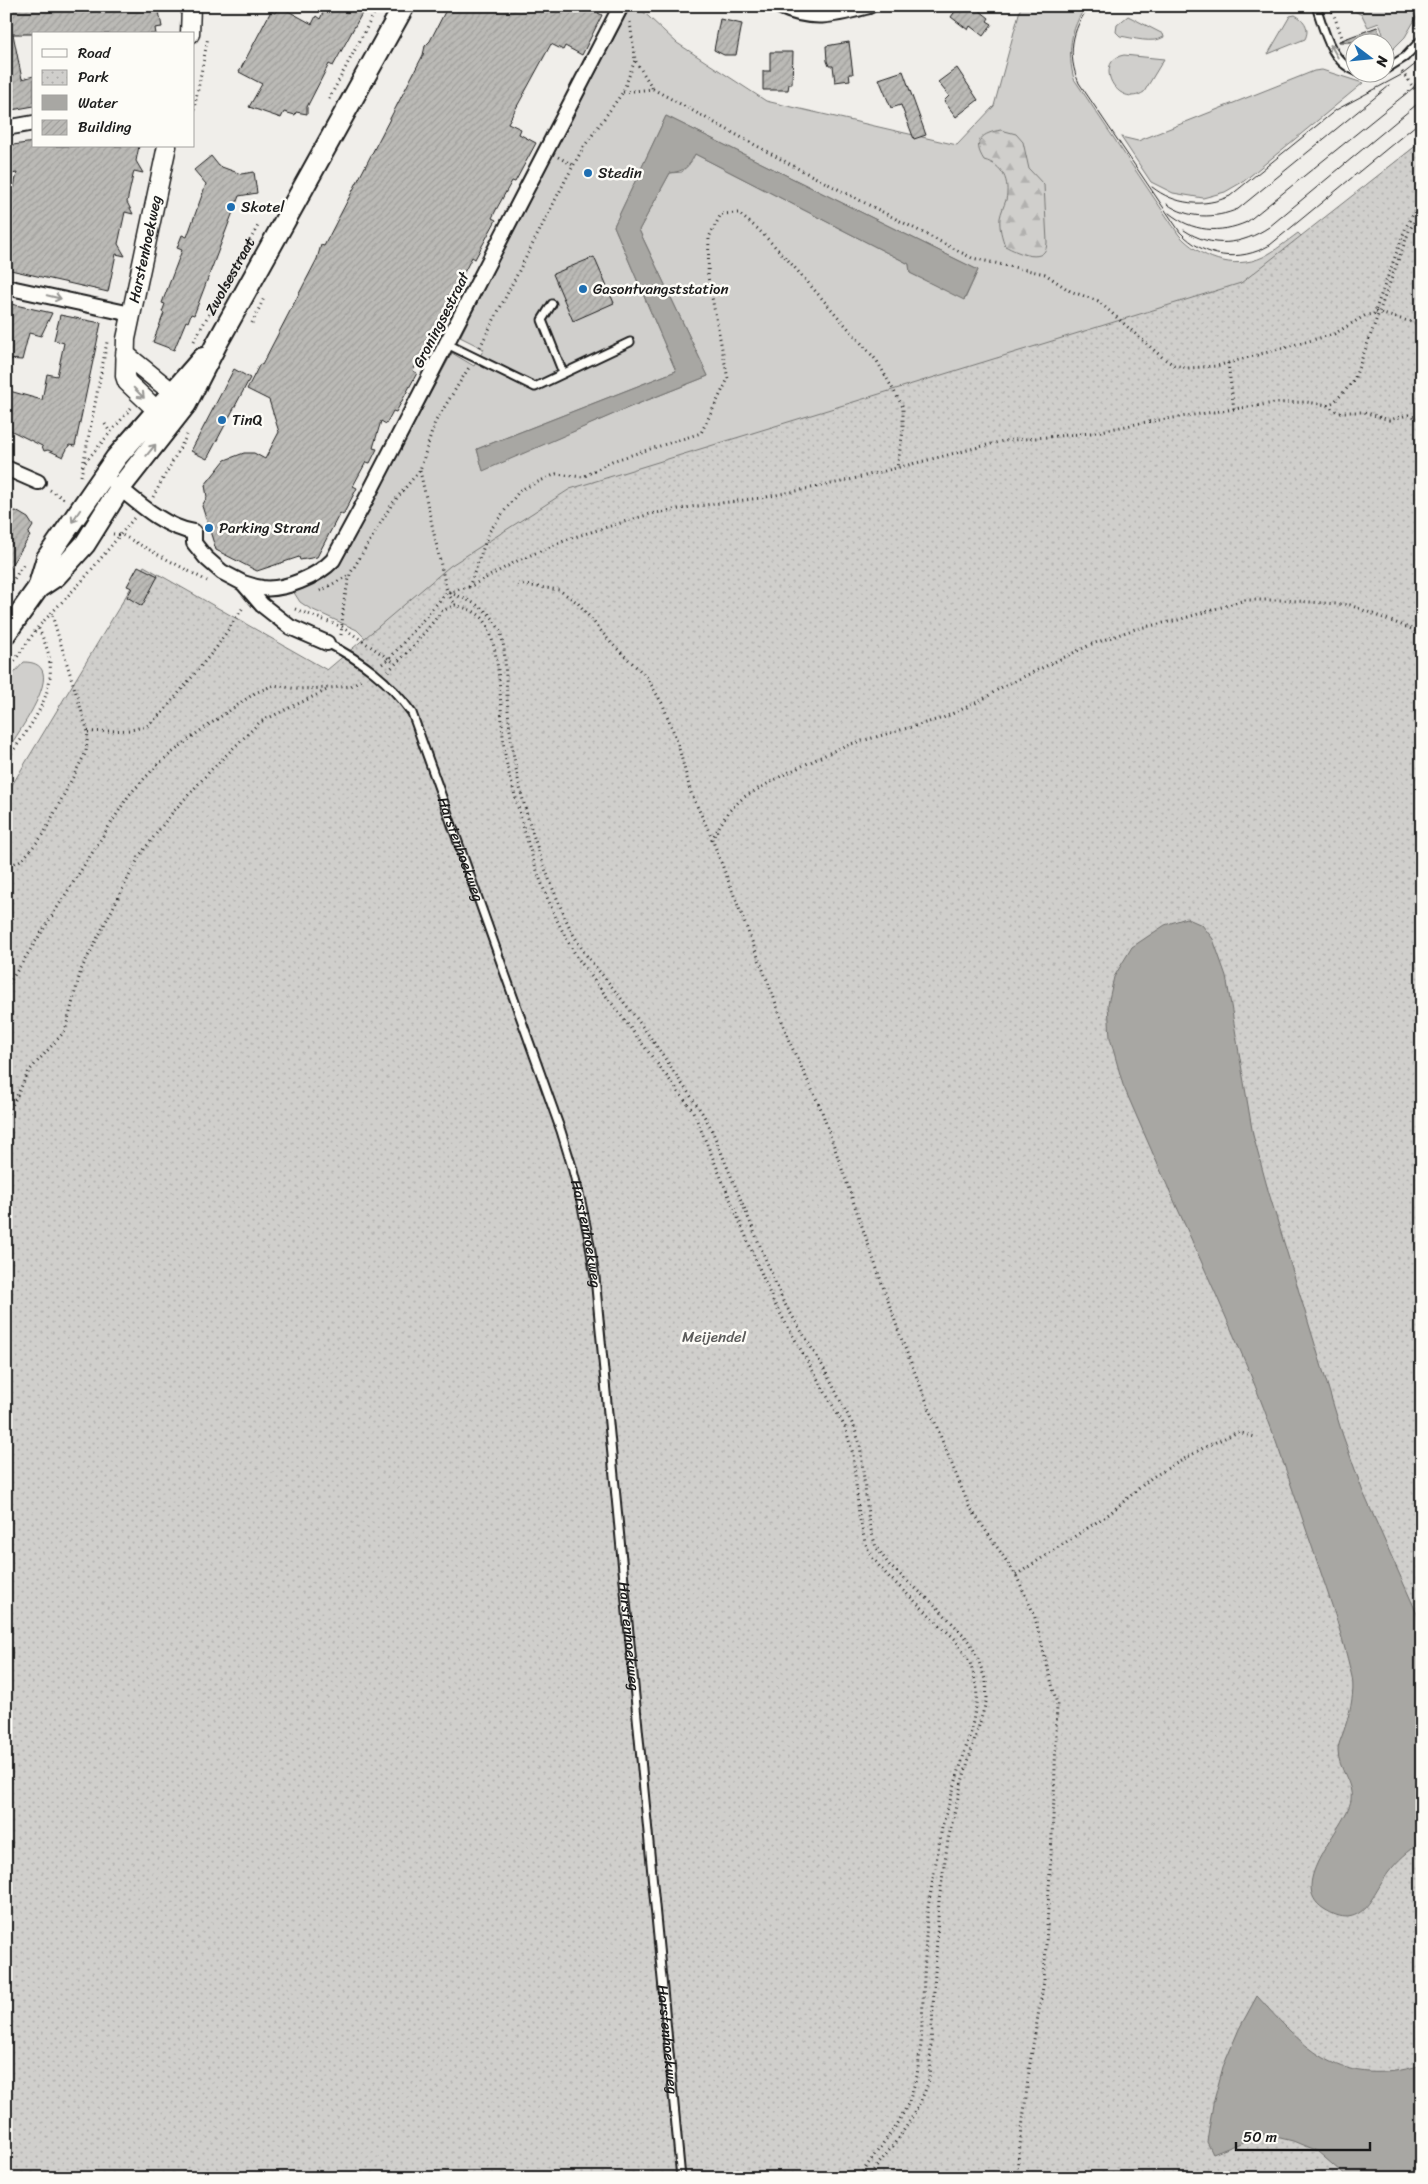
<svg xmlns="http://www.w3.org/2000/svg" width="1428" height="2184" viewBox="0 0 1428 2184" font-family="Sriracha,sans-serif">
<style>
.grass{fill:#d0cfcc;stroke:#767674;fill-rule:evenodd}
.forest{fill:url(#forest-firs);stroke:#767674}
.park{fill:url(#park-dots);stroke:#767674}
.water{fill:#a8a7a3;stroke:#706f6d}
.building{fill:url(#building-hatch);stroke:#1c1c1c}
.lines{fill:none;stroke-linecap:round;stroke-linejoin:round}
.service-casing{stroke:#1c1c1c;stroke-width:11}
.minor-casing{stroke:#1c1c1c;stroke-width:18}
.tertiary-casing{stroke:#1c1c1c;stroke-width:21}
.secondary-casing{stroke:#1c1c1c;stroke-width:24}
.path{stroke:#1c1c1c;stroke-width:3;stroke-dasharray:1 4;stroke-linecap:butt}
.service{stroke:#fdfcf7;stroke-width:7}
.minor{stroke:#fdfcf7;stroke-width:14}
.tertiary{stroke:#fdfcf7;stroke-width:18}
.secondary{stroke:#fdfcf7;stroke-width:20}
.tram{stroke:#1c1c1c;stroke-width:1}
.oneway{stroke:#989794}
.poi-dot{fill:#1f6fb2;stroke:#fdfcf7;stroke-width:2}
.labels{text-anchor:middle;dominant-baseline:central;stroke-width:5;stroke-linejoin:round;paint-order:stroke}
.poi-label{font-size:15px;fill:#1c1c1c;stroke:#fdfcf7;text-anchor:start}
.street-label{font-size:15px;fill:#1c1c1c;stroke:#fdfcf7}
.park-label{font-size:15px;fill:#5b5b5a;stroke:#fdfcf7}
</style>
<defs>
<pattern id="forest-firs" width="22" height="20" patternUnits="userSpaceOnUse" patternTransform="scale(1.25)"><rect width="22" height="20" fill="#d0cfcc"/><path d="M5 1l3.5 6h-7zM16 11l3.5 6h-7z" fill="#b2b1af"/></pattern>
<pattern id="park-dots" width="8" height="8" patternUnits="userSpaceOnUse" patternTransform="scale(1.25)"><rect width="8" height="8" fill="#d0cfcc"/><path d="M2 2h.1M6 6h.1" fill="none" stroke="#b2b1af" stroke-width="1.8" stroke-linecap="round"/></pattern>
<pattern id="building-hatch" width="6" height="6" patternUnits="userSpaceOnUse" patternTransform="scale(1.25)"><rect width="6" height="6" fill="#bbbab6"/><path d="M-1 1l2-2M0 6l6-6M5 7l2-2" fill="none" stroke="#a09f9c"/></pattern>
</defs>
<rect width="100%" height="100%" fill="#f0eeea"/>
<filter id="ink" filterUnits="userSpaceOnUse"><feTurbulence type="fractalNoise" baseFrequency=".02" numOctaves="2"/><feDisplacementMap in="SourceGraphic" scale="10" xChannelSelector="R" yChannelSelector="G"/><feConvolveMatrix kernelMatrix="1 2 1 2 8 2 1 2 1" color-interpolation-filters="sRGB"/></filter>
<g filter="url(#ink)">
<!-- grass -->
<path class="grass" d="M631,6H637L677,43L766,101L957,145L994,106L1021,6H1086C1070,30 1067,52 1074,79L1179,235C1199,257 1233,271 1263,257C1275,251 1287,241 1298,233L1302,237L1422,141V1625L422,696L357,630L309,608L300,602L293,591L294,587L329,573L343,558L452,353L474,366L484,349L460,337L535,188ZM666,116L978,270L965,299L910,273L909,264L695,154L682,172L670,173L639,230L708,376L630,407L483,470L477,449L676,371L614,226Z
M1345,6H1410L1416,18L1405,37L1389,53L1381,35L1383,34L1379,23L1368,27L1362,15Z
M1295,15C1305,20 1310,29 1305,39L1268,54L1290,16Z
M1128,16L1163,34L1164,37C1153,44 1133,38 1120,36L1116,32L1117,25Z
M1120,56L1124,55L1164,59L1144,92C1119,109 1094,66 1120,56Z
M1322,70L1363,83L1244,181L1225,192L1203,198L1173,193L1151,182L1121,137L1138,141L1314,71Z
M24,662C32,662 41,664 43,673C48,692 16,736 6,752V682Z"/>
<!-- forest -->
<path class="forest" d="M1001,130L1016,134L1023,142L1029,169L1044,185L1047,242C1047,266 1018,253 1005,246C1002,237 999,228 1000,218C1001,212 1004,206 1006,200C1010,181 1003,165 984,160C971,140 983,133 1001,130Z"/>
<!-- park -->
<path class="park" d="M1422,141V2178H6V795L144,566L327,670L450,566L570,489L1241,283Z"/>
<!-- water -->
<path class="water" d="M666,116L978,270L964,300L910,273L909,264L695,154C689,167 685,171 670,173L639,230L708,376L630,407L483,471L477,449L676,371L614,226Z
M1186,918L1202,925L1213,939L1226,976L1253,1135L1268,1190L1342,1433L1363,1492L1422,1625V1842C1408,1851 1398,1860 1388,1873C1371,1897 1362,1933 1324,1909C1285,1884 1346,1828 1351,1800C1354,1783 1338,1769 1338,1751C1338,1743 1343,1735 1345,1727C1350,1712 1355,1692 1352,1677C1341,1628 1324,1582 1308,1535C1289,1479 1270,1421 1247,1366C1207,1271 1163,1179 1123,1085L1110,1038L1108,1004L1114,977L1132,947L1165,925Z
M1257,1996C1307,2051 1341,2089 1422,2065V2166L1407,2178H1348L1317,2151L1293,2141L1263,2134L1213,2154L1207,2142L1213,2104L1223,2067L1239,2029Z"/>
<!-- building -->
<path class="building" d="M6,6H158L162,27L155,28L156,34H6Z
M279,6L312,24L316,16L320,19L326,6H366L333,66L329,64L307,107V114L296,112L295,115L284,112L281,118L249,107L262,84L239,72L271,11L275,13Z
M448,6H602L598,13L602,15L582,55L565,46L563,50L551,44L508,123L521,129L519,134L536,143L515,182L512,181L497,208L492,218L496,220L475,259L472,257L453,294L457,296L436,336L432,334L422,353L413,371L417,373L396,412L393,411L386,424L381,421L373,448L377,449L370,463L366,462L353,486L357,488L343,515L340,513L317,557L300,560L299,557L257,571L216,550L202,506L207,497L205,485L225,460L244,453H254L265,459L279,432L269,400L247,389L260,364L262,365L317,259L321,245L324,246L423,55L425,46L430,41Z
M959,6H974L989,18L987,21L992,24L983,36L970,26L968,30L951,17Z
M720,19L742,24L736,55H724L714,50Z
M1377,27L1383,42H1339V41Z
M6,34H13L22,79L34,76V106L6,111Z
M849,42L853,74H849L850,80L835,82L833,66H829L827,61L826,46Z
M770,52H793L792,84H789L788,90H763V71H770Z
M957,68L978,100L956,117L944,101L949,96L938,82Z
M903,71L926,135L914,139L901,105L891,108L879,79Z
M34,142V146H139L136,161L143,173L134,171L127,202L133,214L125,212L118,244L125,256L116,254L108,292L6,269V204L10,205L17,173L6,175V146Z
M211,156L219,166L241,174L254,172L257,193L239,196L194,315L191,314L188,322L186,321L174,350L153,342L164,313L162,312L165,304L162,303L182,250L177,248L182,235L187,237L206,184L194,170Z
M594,257L614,303L573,321L553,274Z
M6,303L52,313L41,336L29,333L22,360L6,359Z
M60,315L101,323L75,446L69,445L63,457L48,450L44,451L42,446L6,428V390L42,400L47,374L57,376L64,343L54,340Z
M234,369L250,378L207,459L191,451Z
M16,511L28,518L33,526L28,534L30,536L6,573V513Z
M138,566L158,576L142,606L127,597L132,588L127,586Z"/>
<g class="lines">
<defs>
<g id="service">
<path d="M1316,6C1324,29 1330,62 1356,71"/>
<path d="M1386,69L1405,57L1422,39"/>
<path d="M1358,72H1375"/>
<path d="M552,304L542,320L563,373"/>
<path d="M447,344L535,387L630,342"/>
<path id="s2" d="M327,643C362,661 389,681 412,713L561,1131C577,1179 588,1227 595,1277L681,2178"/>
</g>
<path id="minor" d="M779,6C813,22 835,15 869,6
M6,128L34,123
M6,287L131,314
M6,468L38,482
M115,484C137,502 165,528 194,532V543L206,558L222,572L243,583L262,605L290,627L327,643
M243,583C249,585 256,587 262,588C284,591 318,576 333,560L364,503L621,6"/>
<g id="tertiary">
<path d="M190,34L191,6"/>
<path d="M125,354L183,401"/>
<path id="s3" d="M166,419L127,382L125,376L126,339L167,146"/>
</g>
<path id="secondary" d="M38,588L56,576L85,544L120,488L186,404L216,345L404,6
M6,633L38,588L47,558L116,458L203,358"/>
</defs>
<!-- service casing -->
<use href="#service" class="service-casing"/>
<!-- minor casing -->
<use href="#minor" class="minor-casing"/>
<!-- tertiary casing -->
<use href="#tertiary" class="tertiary-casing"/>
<!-- secondary casing -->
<use href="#secondary" class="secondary-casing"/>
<!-- path -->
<g class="path">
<path d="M1331,7L1344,43"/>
<path d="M630,22L635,60L653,89"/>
<path d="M1416,28L1422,18"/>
<path d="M1402,72L1422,99"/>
<path d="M623,92L653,89L797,168L972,258L1045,274L1070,291L1098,301L1163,358L1174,365L1188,368L1217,366L1334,334L1366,315L1374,314L1406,227L1422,198"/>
<path d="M329,99L378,6"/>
<path d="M194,110L208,37"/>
<path d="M558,157L573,165"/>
<path d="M1376,312L1422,325"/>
<path d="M252,323L264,298"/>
<path id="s1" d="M194,341L259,224"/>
<path d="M480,347L566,179L583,148L623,92L635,60"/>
<path d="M1228,363L1234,409"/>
<path d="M1327,405L1337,412H1364L1389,420L1408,415L1422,419"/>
<path d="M105,424L110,432"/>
<path d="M82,466L131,408"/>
<path d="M420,471L447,592L455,604"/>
<path d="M81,476L107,342"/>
<path d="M50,490L66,500"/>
<path d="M153,497L187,435"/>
<path d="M113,534L122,535L207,581"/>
<path d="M518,584L559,590L578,603L611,643L646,676L663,705L677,741L691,793L712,838"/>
<path d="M469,587L489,532L520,490L556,474L583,477L612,461L701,433L728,379L708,277L709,237L721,214L738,213L758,229L788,260L877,361L903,407V431L897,468"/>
<path d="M6,591L25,562"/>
<path d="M320,591L349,575"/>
<path d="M295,609L342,627L395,663"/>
<path d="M341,635L344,601L350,574L392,504L420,470L435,422L470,366"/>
<path d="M382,664L390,658L447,592"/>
<path d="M388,671L411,649L442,611L455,605C468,609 482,612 488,627C503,666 499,713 505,754C507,769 512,784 516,799C530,855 548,911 579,960L693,1111L773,1301L845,1427L853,1454L859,1515L865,1542L871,1556L886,1574L955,1639L970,1663L974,1676L977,1689L976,1706L971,1731L942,1827L927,1913L921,2044L917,2076L909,2102L898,2123L858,2178"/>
<path d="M6,673L38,627L83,580L134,518"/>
<path d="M88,732L131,730L147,726L163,712L216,648L244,606"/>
<path d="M6,761C25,733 54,699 50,663C49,651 43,638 38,627"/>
<path d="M6,868L23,859L43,835L86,752L88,732L51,612"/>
<path d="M6,988L129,795L158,764L197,733L255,693L274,685L297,689L330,688L351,686L363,678"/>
<path d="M6,1118L29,1071L65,1031L81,970L140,855L172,813L211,770L260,722L329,689"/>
<path d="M1016,1575L1109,1514L1151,1478L1205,1447L1238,1432L1255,1437"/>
<path d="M867,2178C892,2148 917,2117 929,2080L939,1900L948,1840L961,1785L987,1699L986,1682L977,1656L969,1641L937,1607L890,1566L876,1547L869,1523L860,1444L854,1427L822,1365L783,1301L711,1128C702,1111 691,1097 680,1081C660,1050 639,1021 616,992C604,976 589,961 579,944C568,927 561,907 553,889C526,822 511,766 507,695C503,636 510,613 447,592L469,587L519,560L571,538L650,514L697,506L761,498L841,482L1003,441L1091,433L1146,422L1275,403L1306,402L1327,405L1334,402L1343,393L1354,380L1409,231L1422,208"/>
<path d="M1016,2178L1030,2063L1044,1981L1054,1799L1057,1704L1034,1614L1016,1575L969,1506L948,1455L901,1338L821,1109L789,1041L774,998L712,839L728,812L744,797L783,775L844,746L943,718L980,701L1002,687L1092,644L1135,629L1178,620L1245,600H1283L1350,605L1414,630L1422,636"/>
</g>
<!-- service -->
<use href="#service" class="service"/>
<!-- minor -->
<use href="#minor" class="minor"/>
<!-- tertiary -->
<use href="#tertiary" class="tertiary"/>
<!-- secondary -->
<use href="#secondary" class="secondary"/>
<!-- tram -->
<path class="tram" d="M1090,6C1071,29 1067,56 1079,83L1180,232C1204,258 1239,263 1270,245L1422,120
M1152,187C1175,205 1204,208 1230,196L1336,110L1403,74L1422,59
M1167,204C1188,219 1215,219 1238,209L1389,86
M1169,213C1192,232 1220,234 1247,222L1413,88L1422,75
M1184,230C1212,249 1242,245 1269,227L1422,100"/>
</g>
<!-- one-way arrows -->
<defs><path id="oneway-shaft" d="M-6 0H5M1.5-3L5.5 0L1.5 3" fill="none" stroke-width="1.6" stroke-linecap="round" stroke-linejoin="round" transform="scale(1.25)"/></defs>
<g class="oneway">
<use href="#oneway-shaft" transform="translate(1334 51) rotate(-120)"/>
<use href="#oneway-shaft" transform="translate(54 297) rotate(13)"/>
<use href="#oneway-shaft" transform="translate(139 393) rotate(45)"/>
<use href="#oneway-shaft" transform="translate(151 450) rotate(-51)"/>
<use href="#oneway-shaft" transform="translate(76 516) rotate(124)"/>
</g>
</g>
<!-- markers -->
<g class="poi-dot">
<circle cx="588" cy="173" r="5"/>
<circle cx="231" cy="207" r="5"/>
<circle cx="583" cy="289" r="5"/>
<circle cx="222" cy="420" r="5"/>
<circle cx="209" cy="528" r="5"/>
</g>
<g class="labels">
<!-- poi labels -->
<g class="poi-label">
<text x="598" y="173">Stedin</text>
<text x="241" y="207">Skotel</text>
<text x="593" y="289">Gasontvangststation</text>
<text x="232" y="420">TinQ</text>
<text x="219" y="528">Parking Strand</text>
</g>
<!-- street labels -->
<g class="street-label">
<text stroke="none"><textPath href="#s3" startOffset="189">Harstenhoekweg</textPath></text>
<text stroke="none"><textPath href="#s1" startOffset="74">Zwolsestraat</textPath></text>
<text transform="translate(441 320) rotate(-63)">Groningsestraat</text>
<text stroke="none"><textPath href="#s2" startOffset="256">Harstenhoekweg</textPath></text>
<text stroke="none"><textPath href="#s2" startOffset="661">Harstenhoekweg</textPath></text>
<text stroke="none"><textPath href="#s2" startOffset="1066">Harstenhoekweg</textPath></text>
<text stroke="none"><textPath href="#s2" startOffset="1471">Harstenhoekweg</textPath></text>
</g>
<!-- park labels -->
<g class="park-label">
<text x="714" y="1337">Meijendel</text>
</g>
</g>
<!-- margin -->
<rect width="1428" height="2184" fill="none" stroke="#fdfcf7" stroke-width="25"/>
<rect x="12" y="12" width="1403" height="2159" fill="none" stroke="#1c1c1c" stroke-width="2" filter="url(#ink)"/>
<!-- legend -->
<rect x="32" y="32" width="162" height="115" fill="#fdfcf7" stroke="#a3a29f"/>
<rect x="42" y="49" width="25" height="8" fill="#fdfcf7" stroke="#a3a29f"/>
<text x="78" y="58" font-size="15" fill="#1c1c1c">Road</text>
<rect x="42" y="70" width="25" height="15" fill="url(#park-dots)" stroke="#a3a29f"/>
<text x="78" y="82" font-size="15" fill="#1c1c1c">Park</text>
<rect x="42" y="95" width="25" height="15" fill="#a8a7a3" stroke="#a3a29f"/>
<text x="78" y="108" font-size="15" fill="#1c1c1c">Water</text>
<rect x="42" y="120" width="25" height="15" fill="url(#building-hatch)" stroke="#a3a29f"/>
<text x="78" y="132" font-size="15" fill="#1c1c1c">Building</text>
<!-- north arrow -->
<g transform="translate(1370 58) rotate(106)"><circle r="24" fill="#fdfcf7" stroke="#a3a29f"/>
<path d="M0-4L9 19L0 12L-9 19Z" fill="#1f6fb2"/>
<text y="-8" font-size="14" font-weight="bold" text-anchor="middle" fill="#1c1c1c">N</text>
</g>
<!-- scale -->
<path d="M1236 2142v8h134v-8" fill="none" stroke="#1c1c1c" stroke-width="2.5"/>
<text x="1243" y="2142" font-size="15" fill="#1c1c1c" stroke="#fdfcf7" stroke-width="4" paint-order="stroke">50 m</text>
</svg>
